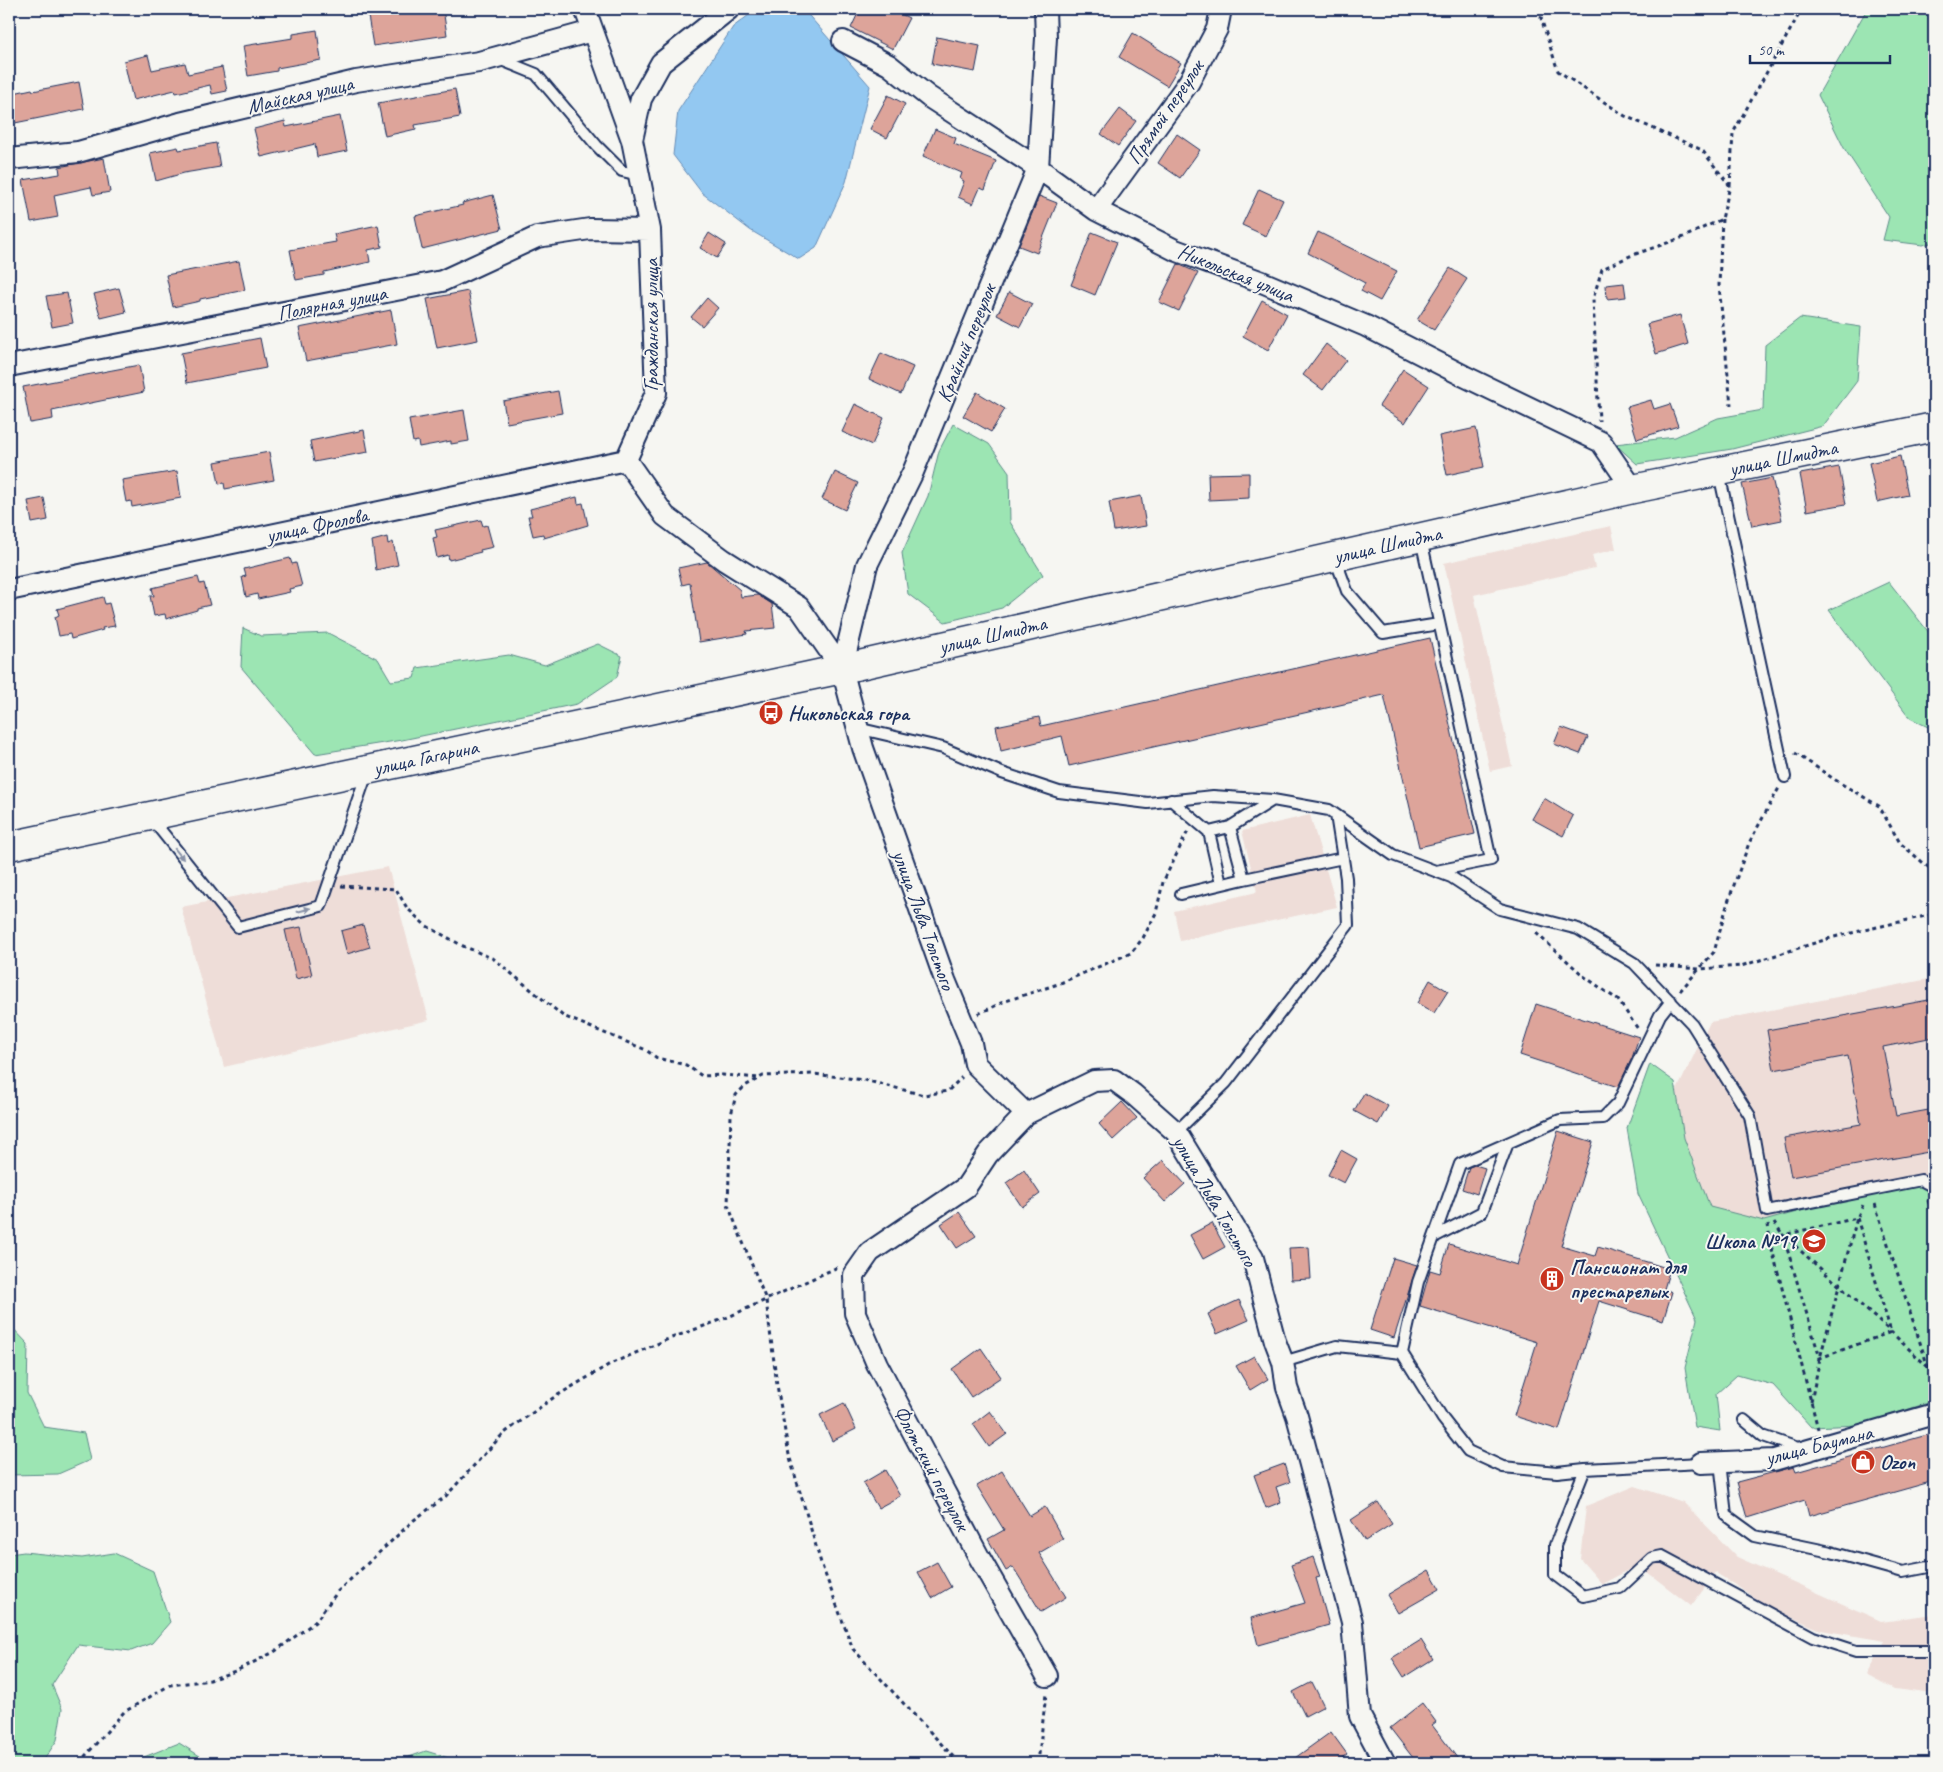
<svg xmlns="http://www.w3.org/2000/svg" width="1943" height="1772" viewBox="0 0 1943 1772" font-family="Caveat,sans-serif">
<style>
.built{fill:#eeddd8}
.green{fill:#9ce5b3;stroke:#5c8a88}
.water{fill:#93c8f1;stroke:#638bb6}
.building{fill:#dda49a;stroke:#1b2f5e}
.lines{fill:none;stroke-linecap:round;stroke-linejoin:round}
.service-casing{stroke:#1b2f5e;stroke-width:14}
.minor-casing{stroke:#1b2f5e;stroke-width:24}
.primary-casing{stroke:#1b2f5e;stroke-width:31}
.path{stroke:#1b2f5e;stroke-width:3;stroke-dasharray:4 4;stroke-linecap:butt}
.service{stroke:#f6f6f2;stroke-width:10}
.minor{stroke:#f6f6f2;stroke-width:20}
.primary{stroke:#f6f6f2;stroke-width:28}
.oneway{fill:#8892a8}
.labels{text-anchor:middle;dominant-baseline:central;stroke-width:4;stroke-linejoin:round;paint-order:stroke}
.street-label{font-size:21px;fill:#1b2f5e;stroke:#f6f6f2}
.poi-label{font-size:21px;font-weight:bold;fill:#1b2f5e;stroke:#f6f6f2;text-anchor:start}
</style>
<rect width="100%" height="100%" fill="#f6f6f2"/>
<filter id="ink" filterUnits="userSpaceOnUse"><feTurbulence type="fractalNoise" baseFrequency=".02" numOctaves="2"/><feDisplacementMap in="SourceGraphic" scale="10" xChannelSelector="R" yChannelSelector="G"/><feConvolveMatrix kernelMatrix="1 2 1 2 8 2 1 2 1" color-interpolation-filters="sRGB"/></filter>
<g filter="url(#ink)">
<!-- built -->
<path class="built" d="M1611,526L1616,549L1592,555L1595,568L1474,595L1512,766L1490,771L1444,563Z
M1310,815L1337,907L1180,941L1174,911L1257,892L1242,831Z
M388,867L429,1020L224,1067L181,907Z
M1934,978V1374L1807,1404L1660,1125L1710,1022Z
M1635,1486L1683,1502L1737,1557L1881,1621L1934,1614V1694L1894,1689L1866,1674L1885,1641L1821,1630L1773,1609L1716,1573L1691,1606L1638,1565L1602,1584L1580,1559L1586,1506Z"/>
<!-- green -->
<path class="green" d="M1867,9H1934V242L1923,245L1883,240L1889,217L1844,148L1818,95Z
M1800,318L1861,327L1857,381L1823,426L1732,449L1637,464L1615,444L1675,437L1718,418L1763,410L1765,345Z
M953,424L989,444L1009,472L1010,522L1043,575L1002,608L945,622L908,594L902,553L928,496L939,451Z
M1889,582L1934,639V730L1910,718L1829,610Z
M243,628L261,636L328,633L378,659L391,681L414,678L417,668L509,655L545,665L598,644L622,656L617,677L577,704L402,740L315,754L241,667Z
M1650,1064L1675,1082L1684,1138L1710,1207L1764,1221L1927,1176H1934V1401L1859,1425L1811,1427L1773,1385L1737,1375L1716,1394L1720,1431L1695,1427L1685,1368L1697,1319L1638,1194L1627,1128Z
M9,1324L28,1344L27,1393L44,1427L84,1433L90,1460L58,1474L9,1475Z
M24,1552L82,1558L114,1553L153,1571L170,1622L152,1643L131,1651L78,1645L52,1685L62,1709L57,1740L42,1763H9V1554Z
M179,1743L211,1763H128H129Z
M426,1751L465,1763H392Z"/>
<!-- water -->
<path class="water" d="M757,9H800L804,10L870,86L846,182L816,248L799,259L750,230L702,193L673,155L678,111L733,27Z"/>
<!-- building -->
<path class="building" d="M413,9H443L447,35L373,46L368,16Z
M860,9H891L909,18L893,49L851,28Z
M317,30L321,60L277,68V71L248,76L243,46L293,38V34Z
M1133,33L1181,63L1167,86L1119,57Z
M937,37L980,46L975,72L932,64Z
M148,55L152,70L185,63L188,74L222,67L227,91L212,94L210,85L176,93L175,90L133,100L124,61Z
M79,82L84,109L15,123L9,94L32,89L33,91Z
M455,89L460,117L415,125L416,129L385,136L378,103Z
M888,95L905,104L887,138L870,129Z
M1120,109L1136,121L1118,146L1101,134Z
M340,116L347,151L317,157L315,144L261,157L254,129L285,121L286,127Z
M935,129L956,138L954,144L996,161L985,190L980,188L973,204L958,197L964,181L960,179L962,173L923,156Z
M1177,134L1200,150L1180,178L1158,163Z
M216,143L220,167L184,173L156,181L150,153L178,147L179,150Z
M104,158L110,192L93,195L91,187L54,195L58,217L31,222L23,180L60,174L59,167Z
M1259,189L1283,200L1266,236L1242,225Z
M493,195L502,229L422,249L415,216L463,205L462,203Z
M1039,196L1057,203L1037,253L1019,246Z
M378,225L382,247L368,250L370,262L324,272V275L296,280L290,250L336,242L334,234Z
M1092,232L1117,242L1095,295L1071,285Z
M1318,232L1397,271L1380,301L1361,291L1365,283L1308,253Z
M709,233L726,244L717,258L700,248Z
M239,261L245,290L200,299V301L173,307L166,275Z
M1178,264L1198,273L1179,311L1159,302Z
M1450,268L1467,279L1434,330L1417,320Z
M1624,283L1626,297L1607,299L1606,285Z
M119,288L126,312L101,318L94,294Z
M468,291L478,340L437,348L427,299Z
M1009,292L1032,304L1020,327L997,315Z
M67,293L73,323L52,327L46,296Z
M707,298L718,308L702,326L691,317Z
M1262,300L1287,314L1268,350L1243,336Z
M391,310L397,344L306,361L299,328Z
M1680,315L1688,344L1656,354L1647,324Z
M260,338L266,368L187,383L181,353Z
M1326,344L1346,360L1323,390L1303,375Z
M881,353L913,367L901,394L869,379Z
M139,365L144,392L52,411L53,419L30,423L23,387Z
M1403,369L1429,386L1405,423L1379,406Z
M558,391L562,413L507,423L503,401Z
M977,392L1005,409L991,432L963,416Z
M1651,400L1654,409L1670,404L1678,426L1637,439L1627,407Z
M855,404L884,418L872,445L842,432Z
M464,410L469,441L451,444V441L419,447L418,441L413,442L409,420Z
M1476,428L1484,467L1447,475L1439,436Z
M364,430L368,452L314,462L310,441Z
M269,452L274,480L225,489L224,483L219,484L215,462Z
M1900,456L1908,495L1877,502L1869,463Z
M1839,467L1846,504L1807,511L1800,474Z
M177,471L181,498L132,507L131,501L126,502L122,480Z
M835,472L858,483L845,510L822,499Z
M1249,473V498L1209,500L1208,474Z
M1772,478L1782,520L1752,526L1742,484Z
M1141,496L1146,526L1114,531L1109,502Z
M577,497L578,504L583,503L588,525L544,538L543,534L533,536L528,516H532L530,509Z
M44,498L48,520L32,523L28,501Z
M481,520L483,526L487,525L493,547L480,550L481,552L449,560L448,555L437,558L433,538L437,537L435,530Z
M387,537L388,544L393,542L398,565L376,570L372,541Z
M290,558L292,564L296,563L302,586L289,589L290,592L258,599L257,594L246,597L242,577L246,576L244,569Z
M707,562L740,590L741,597L758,595L772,604L775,628L746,631L747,634L699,642L690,583L682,585L678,568Z
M198,577L200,584L204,583L210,605L197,608V610L166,619L165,614L154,616L150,596H154L152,588Z
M103,597L105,604L109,603L115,626L102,628L103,630L71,639L70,634L59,636L55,617L59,615L57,609Z
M1430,638L1475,834L1419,847L1384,695L1069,766L1062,736L1001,751L996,726L1039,717L1041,726Z
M1561,727L1588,737L1580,754L1554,744Z
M1544,798L1573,816L1563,836L1532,819Z
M363,925L370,947L347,954L341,931Z
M301,927L312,975L296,979L285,930Z
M1430,980L1448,991L1434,1013L1417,1003Z
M1934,999V1037L1883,1047L1896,1116L1934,1109V1151L1791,1177L1784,1138L1861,1124L1848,1056L1774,1070L1767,1030Z
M1536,1004L1639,1037L1632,1058L1618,1087L1520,1055Z
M1364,1093L1388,1106L1378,1124L1354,1111Z
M1122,1102L1137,1118L1113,1140L1099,1124Z
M1558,1131L1593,1142L1561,1246L1595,1256L1598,1247L1670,1269L1664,1289L1672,1292L1663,1321L1599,1301L1559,1430L1514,1416L1537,1342L1420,1306L1430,1270L1440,1273L1449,1244L1517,1265Z
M1341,1150L1357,1159L1344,1183L1328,1175Z
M1163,1160L1185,1184L1165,1202L1143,1178Z
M1475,1165L1485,1168L1477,1194L1462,1189L1469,1167Z
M1024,1170L1040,1194L1022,1207L1006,1183Z
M959,1212L976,1236L957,1248L941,1224Z
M1212,1223L1225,1247L1203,1259L1190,1235Z
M1309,1247L1311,1279L1291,1280L1289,1248Z
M1393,1258L1417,1265L1394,1338L1370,1330Z
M1239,1300L1249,1320L1217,1334L1208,1314Z
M981,1348L1001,1377L971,1397L952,1369Z
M1254,1356L1268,1379L1250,1390L1236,1366Z
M844,1403L856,1429L832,1441L820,1415Z
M990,1411L1007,1434L989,1447L973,1424Z
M1934,1433V1481L1809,1516L1805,1500L1747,1518L1737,1482L1794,1467L1796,1472Z
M1284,1464L1290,1482L1276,1487L1281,1502L1266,1508L1254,1475Z
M885,1470L900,1496L878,1508L863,1483Z
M1002,1471L1030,1516L1045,1507L1063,1539L1039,1553L1066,1597L1041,1612L1013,1567L1006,1571L988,1539L1004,1530L977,1486Z
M1378,1502L1392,1524L1365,1541L1351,1520Z
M1313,1557L1320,1577L1316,1578L1329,1625L1258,1645L1251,1618L1305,1603L1291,1565Z
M937,1562L951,1587L932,1598L918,1572Z
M1429,1570L1440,1589L1398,1613L1387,1595Z
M1421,1640L1433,1659L1404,1677L1392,1658Z
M1312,1682L1324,1706L1305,1716L1293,1692Z
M1422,1703L1436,1722L1432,1725L1461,1763H1417L1390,1728Z
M1331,1732L1347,1754L1335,1763H1288Z"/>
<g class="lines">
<defs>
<path id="service" d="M499,59L536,74L597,146L622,171L639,175
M1719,473L1785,777
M1421,539L1491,860L1436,871
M1335,558L1347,591L1383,633L1439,624
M857,728L943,748L1002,773L1059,792L1148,803L1213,796L1273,800L1329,810L1393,855L1451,877L1500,909L1578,929L1634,963L1692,1024L1750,1116L1767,1211L1921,1180L1934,1187
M1171,800L1209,832
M1273,800L1230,827L1244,879L1343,858
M151,818L238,927L321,906L367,773
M1221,884L1209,832L1230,827
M1181,894L1244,879
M1176,1132L1226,1083L1348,925L1346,878L1336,815
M1434,1237L1482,1212L1508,1143
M1402,1353L1418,1282L1460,1164L1560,1120L1603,1118L1618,1103L1660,1015L1671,1001
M1283,1362L1337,1346L1402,1353L1443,1419L1468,1451L1503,1467L1557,1472L1585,1469
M1744,1420L1763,1436L1801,1449
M1720,1462L1726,1515L1755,1536L1831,1552L1903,1572L1934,1566
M1701,1463L1585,1469L1555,1545V1575L1583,1596L1620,1588L1652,1558L1662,1556L1813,1637L1856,1651H1934"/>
<path id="minor" d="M585,9L632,140L650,230L656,393L626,460L665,516L724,560L799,607L842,669L863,748L945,980L971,1043L975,1064L1026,1114L1094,1081L1114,1080L1133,1094L1176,1132L1253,1258L1275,1341L1283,1362L1287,1388L1297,1416L1352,1622L1360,1716L1385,1763
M843,41L889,65L929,97L1038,168L1096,210L1175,250L1262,282L1366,326L1464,376L1601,442L1633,489
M632,140L641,99L661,63L729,9
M9,159L78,152L180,123L356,81L479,62L592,31
M1096,210L1189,82L1217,29L1221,9
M9,366L442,281L537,237L590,229L650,230
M9,590L626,460
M842,669L867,565L913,472L1038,168L1046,38L1045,9
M1026,1114L988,1154L966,1187L870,1252L854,1275L855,1313L877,1364L915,1436L979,1557L1047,1676
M1701,1463L1774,1460L1934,1414"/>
<g id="primary">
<path id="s1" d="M9,846L842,669L1633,489L1934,427"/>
</g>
</defs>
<!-- service casing -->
<use href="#service" class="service-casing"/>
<!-- minor casing -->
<use href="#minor" class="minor-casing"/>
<!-- primary casing -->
<use href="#primary" class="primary-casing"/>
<!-- path -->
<path class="path" d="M1545,9L1541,18L1558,71L1625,116L1702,150L1730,186L1722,219L1684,237L1630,256L1602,269L1593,299L1599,421
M1730,186L1733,133L1802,9
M1722,219L1719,285L1731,405
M1795,753L1840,783L1879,806L1900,843L1934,872
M341,886L396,889L407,908L425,925L463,946L494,959L563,1016L646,1050L657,1058L686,1065L702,1076L723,1075L759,1078
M1536,933L1585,977L1618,1000L1638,1029
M1655,965L1699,969L1741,966L1834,937L1934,914
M1680,991L1714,952L1728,902L1749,843L1779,788
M978,1014L1003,1002L1058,984L1131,953L1143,938L1156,913L1163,882L1188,831
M1928,1200L1934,1221
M1875,1204L1928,1367L1934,1365
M1857,1218L1891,1332L1820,1358L1783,1235Z
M1774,1222L1783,1235L1891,1332L1928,1367
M1768,1224L1770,1241L1818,1429
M1811,1402L1820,1358L1857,1218L1863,1205
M79,1763L124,1712L170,1685L210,1680L238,1670L274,1652L315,1622L338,1591L414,1520L445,1497L503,1434L553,1398L610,1364L666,1340L726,1318L838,1267
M959,1763L853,1649L821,1563L789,1455L777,1385L766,1300L728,1205L731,1115L736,1095L745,1086L763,1076L814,1074L864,1080L924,1095L948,1091L962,1077
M1038,1763L1046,1694"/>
<!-- service -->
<use href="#service" class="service"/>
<!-- minor -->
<use href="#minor" class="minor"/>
<!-- primary -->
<use href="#primary" class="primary"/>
</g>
<!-- one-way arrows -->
<defs><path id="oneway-solid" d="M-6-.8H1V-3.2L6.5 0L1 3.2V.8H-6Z" transform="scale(1.25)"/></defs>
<g class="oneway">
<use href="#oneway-solid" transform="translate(179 854) rotate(51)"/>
<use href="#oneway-solid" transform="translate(304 910) rotate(-15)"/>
</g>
</g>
<!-- icons -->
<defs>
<symbol id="bus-disc" viewBox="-11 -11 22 22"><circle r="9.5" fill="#c8321e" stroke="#f6f6f2"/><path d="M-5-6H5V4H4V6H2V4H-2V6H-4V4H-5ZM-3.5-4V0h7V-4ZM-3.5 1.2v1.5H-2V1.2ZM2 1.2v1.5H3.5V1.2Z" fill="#fff"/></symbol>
<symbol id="school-disc" viewBox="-11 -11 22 22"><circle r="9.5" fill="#c8321e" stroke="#f6f6f2"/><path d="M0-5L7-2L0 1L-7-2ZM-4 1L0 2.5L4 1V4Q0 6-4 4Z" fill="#fff"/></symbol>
<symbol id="building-disc" viewBox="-11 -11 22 22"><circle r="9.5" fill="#c8321e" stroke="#f6f6f2"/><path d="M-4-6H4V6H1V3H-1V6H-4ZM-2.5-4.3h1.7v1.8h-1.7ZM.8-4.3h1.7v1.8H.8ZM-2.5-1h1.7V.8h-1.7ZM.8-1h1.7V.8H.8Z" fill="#fff"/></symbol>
<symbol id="shop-disc" viewBox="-11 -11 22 22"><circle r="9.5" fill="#c8321e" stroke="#f6f6f2"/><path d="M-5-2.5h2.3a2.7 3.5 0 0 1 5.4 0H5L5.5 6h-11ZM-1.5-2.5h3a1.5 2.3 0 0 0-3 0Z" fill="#fff"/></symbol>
</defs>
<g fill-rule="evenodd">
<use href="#bus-disc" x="757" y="699" width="28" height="28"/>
<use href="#school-disc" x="1800" y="1227" width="28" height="28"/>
<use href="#building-disc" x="1538" y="1265" width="28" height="28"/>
<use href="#shop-disc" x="1849" y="1448" width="28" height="28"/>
</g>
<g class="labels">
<!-- street labels -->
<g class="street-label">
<text transform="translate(300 95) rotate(-13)">Майская улица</text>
<text transform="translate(1165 112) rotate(-56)">Прямой переулок</text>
<text transform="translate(1236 273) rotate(22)">Никольская улица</text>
<text transform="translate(332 303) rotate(-11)">Полярная улица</text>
<text transform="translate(651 325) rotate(-90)">Гражданская улица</text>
<text transform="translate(966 343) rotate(-68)">Крайний переулок</text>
<text stroke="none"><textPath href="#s1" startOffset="1816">улица Шмидта</textPath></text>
<text transform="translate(317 525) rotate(-12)">улица Фролова</text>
<text stroke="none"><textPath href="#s1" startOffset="1411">улица Шмидта</textPath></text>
<text stroke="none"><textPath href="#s1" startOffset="1006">улица Шмидта</textPath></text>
<text stroke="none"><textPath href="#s1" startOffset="426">улица Гагарина</textPath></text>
<text transform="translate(924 920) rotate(70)">улица Льва Толстого</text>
<text transform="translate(1215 1201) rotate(60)">улица Льва Толстого</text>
<text transform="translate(1819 1445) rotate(-14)">улица Баумана</text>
<text transform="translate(932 1468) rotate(62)">Флотский переулок</text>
</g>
<!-- poi labels -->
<g class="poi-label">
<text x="788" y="713">Никольская гора</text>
<text x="1796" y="1241" text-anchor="end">Школа №19</text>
<text x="1570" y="1267">Пансионат для<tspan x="1570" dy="24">престарелых</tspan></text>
<text x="1880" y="1462">Ozon</text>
</g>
</g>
<!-- margin -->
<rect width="1943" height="1772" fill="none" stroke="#f6f6f2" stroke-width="30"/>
<rect x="15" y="15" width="1913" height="1742" fill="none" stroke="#1b2f5e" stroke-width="2" filter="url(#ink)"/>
<!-- scale -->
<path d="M1750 55v8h140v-8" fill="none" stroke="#1b2f5e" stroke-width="2.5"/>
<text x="1758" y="55" font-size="15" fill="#1b2f5e" stroke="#f6f6f2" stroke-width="4" paint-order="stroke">50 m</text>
</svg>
